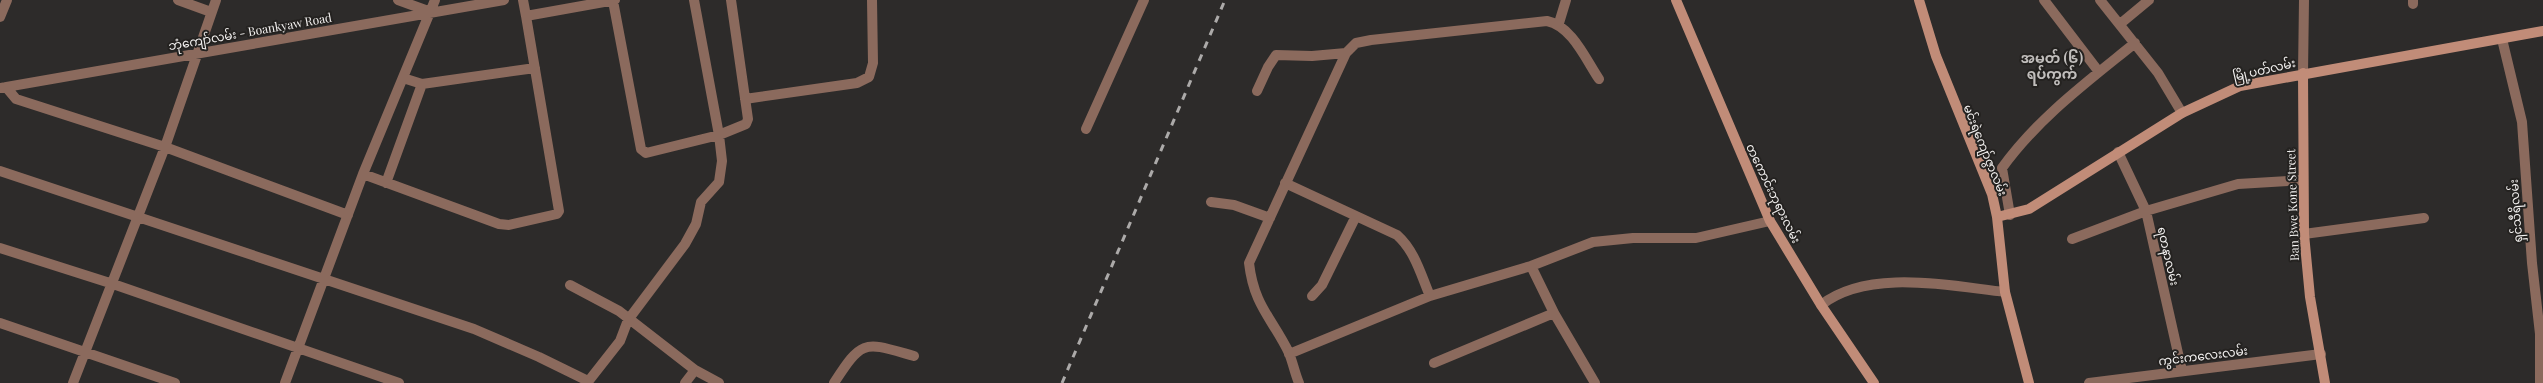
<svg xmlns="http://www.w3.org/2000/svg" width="2543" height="383" viewBox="0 0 2543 383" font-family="'Playfair Display','Noto Sans Myanmar',serif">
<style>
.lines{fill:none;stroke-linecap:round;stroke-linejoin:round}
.street{stroke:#8b6a5d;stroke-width:10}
.secondary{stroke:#c18c78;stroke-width:10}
.rail{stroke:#acaaa9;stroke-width:3;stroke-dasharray:7 7;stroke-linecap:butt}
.labels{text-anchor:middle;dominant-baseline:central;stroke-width:4;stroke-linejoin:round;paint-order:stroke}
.street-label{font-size:12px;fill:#f4f2f1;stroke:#242220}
.quarter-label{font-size:14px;font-weight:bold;fill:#c1bebc;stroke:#242220}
</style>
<rect width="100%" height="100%" fill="#2d2b2a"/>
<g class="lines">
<!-- street -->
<path class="street" d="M178,0L211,12
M398,0L431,12
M523,0L526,16
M2044,0L2099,72
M2100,0L2158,73L2182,113
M2413,0V4
M613,1L641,149L646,153L719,135L746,124L748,119L731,0
M0,17L7,0
M1559,23L1566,0
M2120,24L2149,0
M2502,39L2522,122L2532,263L2540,334V383
M2303,73L2304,0
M403,78L422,84
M6,87L16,99L165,147L348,215
M0,88L504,0
M1257,91L1268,67L1276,55L1312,56L1346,53
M745,99L857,83L869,77L873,63L872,0
M1086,129L1144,0
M2118,152L2146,211L2182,371
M0,171L474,329L539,357L588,381
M363,174L499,224L509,225L557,214L559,211L526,16L615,0
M386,183L422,84L535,68
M1285,183L1397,235C1415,251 1421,275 1430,296
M1211,202L1234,205L1270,218
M2010,215L2002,168C2038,118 2087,82 2135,43
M2304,234L2424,218
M2072,239L2146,211L2238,184L2303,180
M0,248L113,284L399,383
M1531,266L1554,313
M570,285L619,311L695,370
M1312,296L1322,285L1356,216
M1821,305C1868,268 1950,286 2005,292
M0,323L175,383
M1289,354L1430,296L1531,266L1593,242L1633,238H1696L1770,221
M1434,363L1554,313L1595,383
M73,383L165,147L216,0
M285,383L363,174L435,0
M587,383L620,341L628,320L685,244L696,224L701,202L719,182L722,161L719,135L694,0
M685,383L695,370L719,383
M834,383C863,338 864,342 914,356
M1299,383C1295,374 1293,363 1289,353C1272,318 1254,306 1249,263L1346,53L1356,43L1371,40L1547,21C1572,26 1586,60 1599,79
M2089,383L2321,354"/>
<!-- secondary -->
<path class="secondary" d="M1676,0L1770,221L1821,305L1874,383
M1919,0L1936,56L1992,194L1997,217L2005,292L2029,383
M2303,73L2304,234L2310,297L2325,383
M1997,217L2029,209L2182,113L2240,86L2543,31"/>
<!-- rail -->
<path class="rail" d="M1062,383L1225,0"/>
</g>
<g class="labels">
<!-- street labels -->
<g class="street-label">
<text transform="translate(250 31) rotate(-10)">ဘုံကျော်လမ်း - Boankyaw Road</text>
<text transform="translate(2264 69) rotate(-13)">မြို့ပတ်လမ်း</text>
<text transform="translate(1986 150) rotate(68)">မင်းရဲကျော်ဇွာလမ်း</text>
<text transform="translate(1774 193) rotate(64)">တကောင်းဘုရားလမ်း</text>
<text transform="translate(2292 205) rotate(-92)">Ban Bwe Kone Street</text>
<text transform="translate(2515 211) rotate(-94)">ရှင်သီရိလမ်း</text>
<text transform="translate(2169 256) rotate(77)">ရတနာလမ်း</text>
<text transform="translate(2203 355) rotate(-7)">ကွင်းကလေးလမ်း</text>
</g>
<!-- quarter labels -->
<g class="quarter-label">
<text x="2052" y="57">အမှတ် (၆)<tspan x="2052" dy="16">ရပ်ကွက်</tspan></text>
</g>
</g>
</svg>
